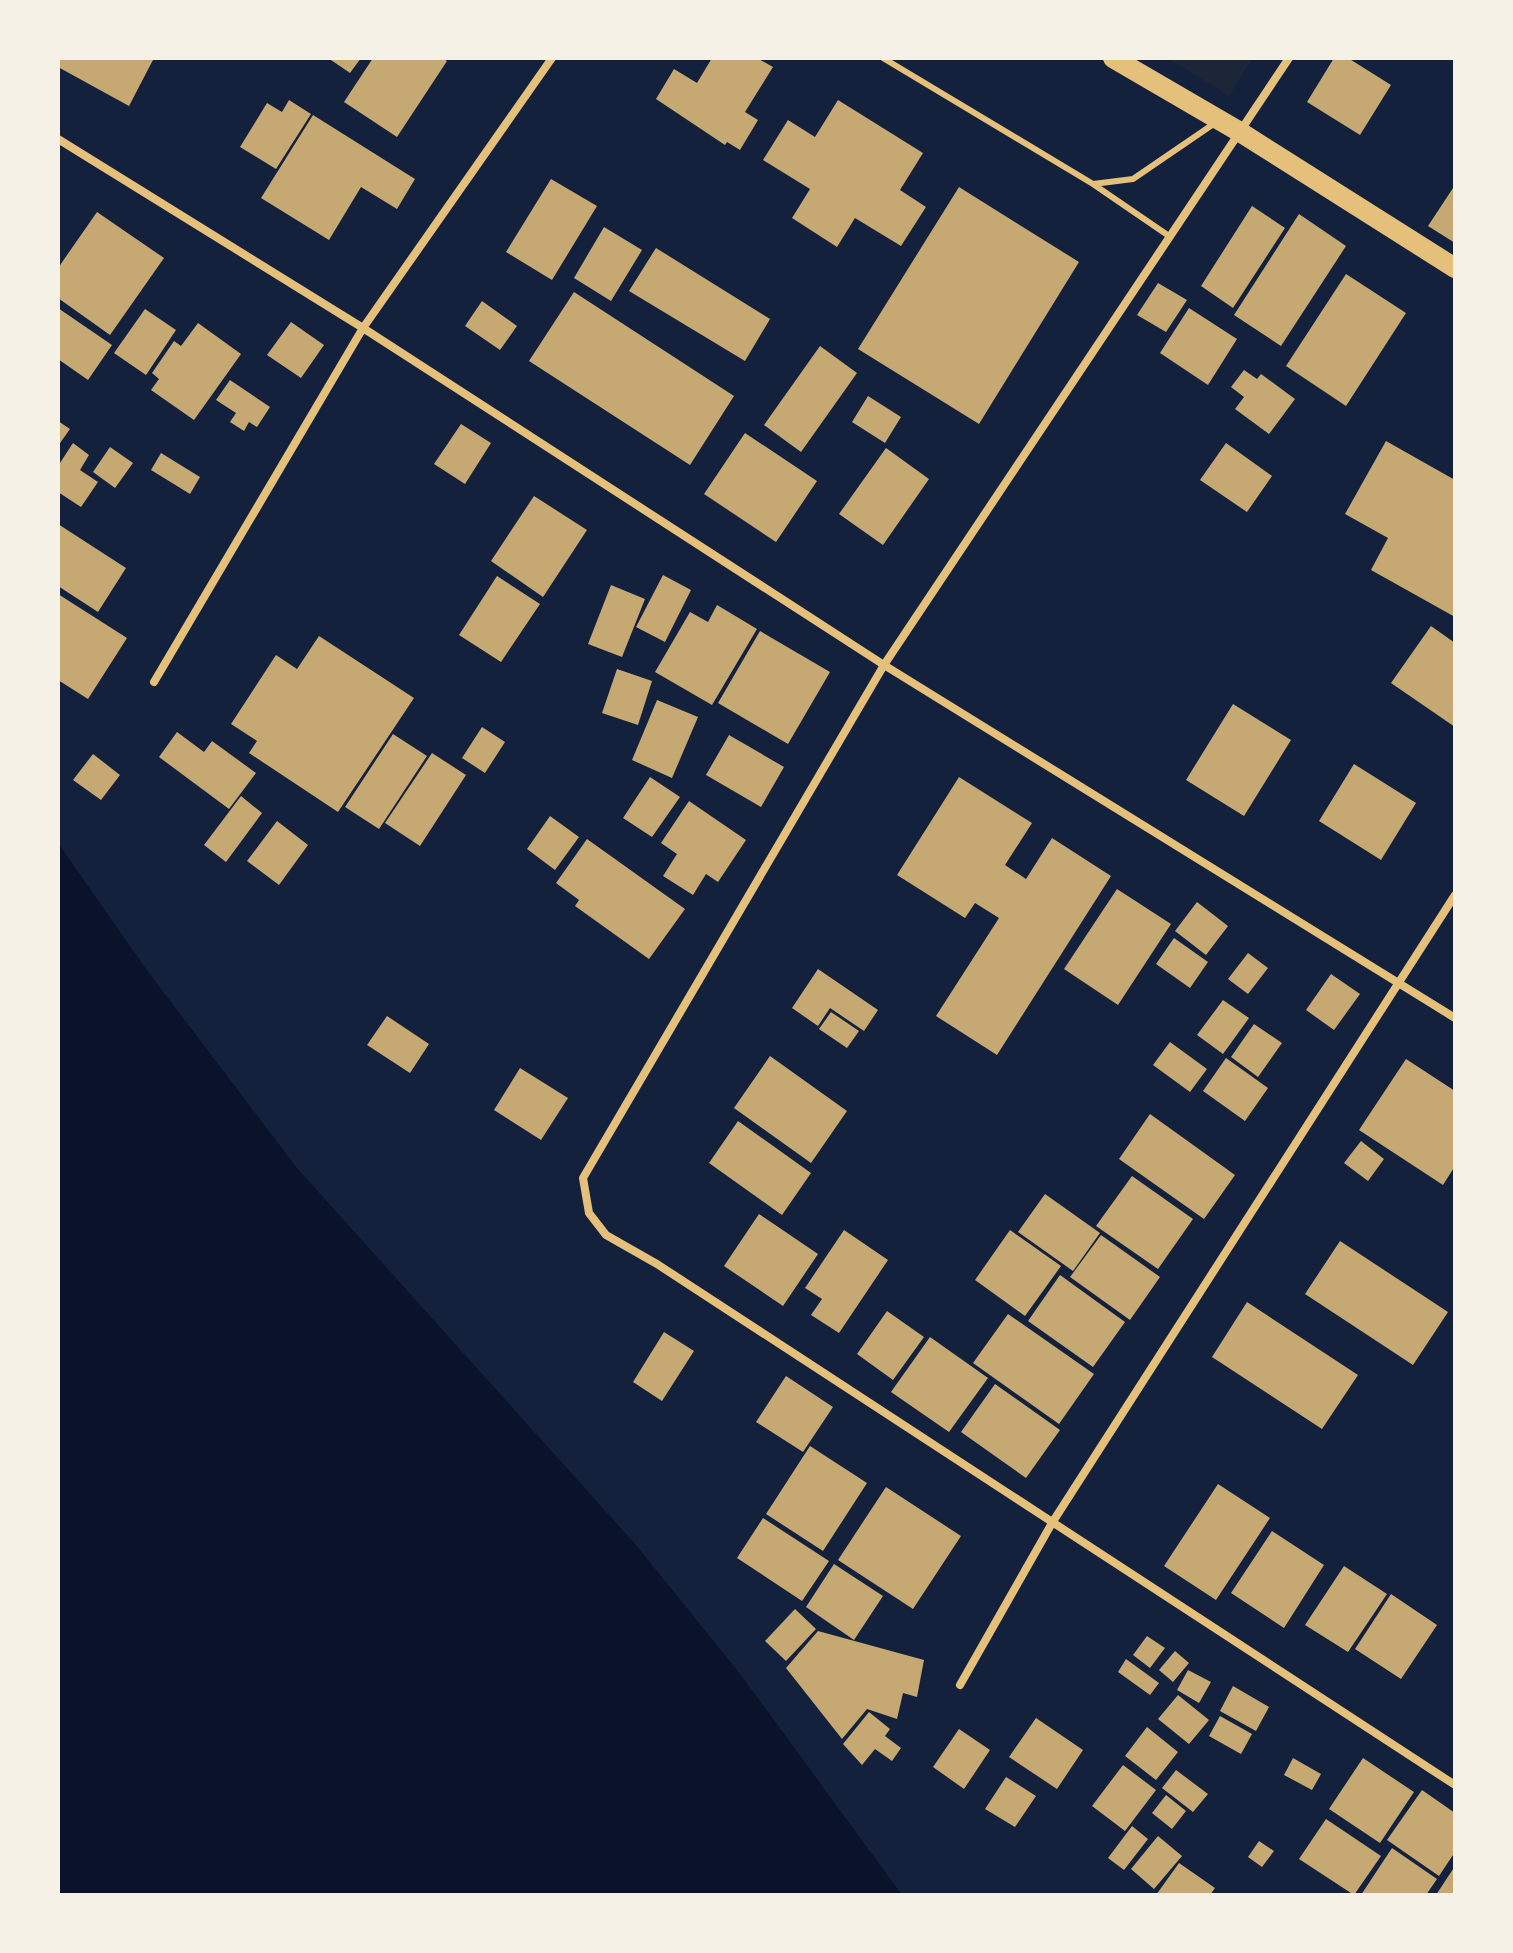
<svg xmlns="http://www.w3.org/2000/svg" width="1513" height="1953" viewBox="0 0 1513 1953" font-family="Manrope,sans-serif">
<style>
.green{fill:#1d2539}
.water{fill:#0b132b}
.building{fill:#c6a872}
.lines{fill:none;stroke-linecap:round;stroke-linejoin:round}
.service{stroke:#e5c07b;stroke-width:6}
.minor{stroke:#e5c07b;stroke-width:8}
.primary{stroke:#e5c07b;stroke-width:20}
</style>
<rect width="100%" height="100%" fill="#14213d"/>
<!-- green -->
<path class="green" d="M1168,58H1252L1229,96Z"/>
<!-- water -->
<path class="water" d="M58,843L146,969L297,1168L636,1545L741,1675L902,1895H58Z"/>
<!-- building -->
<path class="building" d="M58,58H154L129,106L58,67Z
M328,58H361L350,73Z
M373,58H442L447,61L397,137L344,102Z
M712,58H757L773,67L745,112L758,120L740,150L727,142L725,145L656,99L674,69L697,83Z
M1334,58H1348L1391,85L1360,135L1307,102Z
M289,100L311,114L276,169L240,147L267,103L282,112Z
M838,100L923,153L900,190L926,207L901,246L855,218L837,247L792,218L810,189L763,160L788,120L815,137Z
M313,115L415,179L397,209L361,187L329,240L261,198Z
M551,179L597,206L552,280L506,252Z
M1455,185V243L1428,226Z
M959,187L1079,262L979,424L858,349Z
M1252,206L1285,228L1233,308L1201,286Z
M97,212L164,258L110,335L58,298V268Z
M1299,214L1346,246L1281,346L1234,315Z
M604,227L642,250L611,301L574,278Z
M656,248L770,319L745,361L629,291Z
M1346,274L1406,313L1346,406L1286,366Z
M1158,283L1187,300L1166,332L1137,315Z
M574,292L734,396L690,465L529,361Z
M482,301L517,326L500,350L465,326Z
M58,308L112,345L88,380L58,359Z
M1189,308L1237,339L1208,385L1160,353Z
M145,309L176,330L146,375L114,353Z
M291,322L324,345L301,378L267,355Z
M198,323L241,354L194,420L151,390L159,379L152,373L174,341L181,346Z
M820,346L857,373L801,452L764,425Z
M1244,370L1257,379L1261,374L1295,399L1269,434L1235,409L1244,397L1231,387Z
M230,380L270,407L257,427L249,422L244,431L230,422L236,413L216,400Z
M868,396L901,417L885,443L852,422Z
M58,421L70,429L58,446Z
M461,424L491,443L465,484L434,464Z
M745,433L817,481L776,542L704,494Z
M1386,441L1455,480V617L1371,570L1388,538L1345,514Z
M73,443L89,455L80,470L98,482L81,507L58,492V466Z
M1226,443L1272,476L1247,512L1200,480Z
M110,447L133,463L115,488L93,472Z
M886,448L929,479L883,545L839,514Z
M161,453L200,477L190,494L151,470Z
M534,496L587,530L543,597L491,561Z
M58,524L126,568L98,612L58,586Z
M663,575L691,590L665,642L636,627Z
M497,576L540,604L501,662L459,635Z
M611,585L645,599L622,657L588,644Z
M58,594L127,638L88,699L58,680Z
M717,605L757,629L712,705L655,672L690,612L708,622Z
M1431,626L1455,643V727L1391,683Z
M760,631L830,672L788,744L718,703Z
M319,636L414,698L338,812L249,753L257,741L231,724L276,655L297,669Z
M617,669L652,681L638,725L602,713Z
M657,700L698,717L672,778L632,760Z
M1233,704L1291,740L1244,816L1186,780Z
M482,727L505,742L485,773L462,758Z
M177,732L204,752L212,741L256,773L229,809L159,757Z
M393,734L427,756L379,829L345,807Z
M729,735L784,767L761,807L706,775Z
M432,753L466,775L420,846L385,823Z
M93,754L120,775L101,800L73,780Z
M1354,764L1416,803L1381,860L1319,821Z
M650,777L680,797L652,837L623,818Z
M959,777L1032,823L1005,865L1026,879L1052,838L1111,876L997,1055L936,1016L999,918L975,903L965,918L897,875Z
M241,796L262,813L226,862L204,845Z
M689,801L746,840L718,882L706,874L693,895L663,876L677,854L661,843Z
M550,816L579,837L555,870L527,849Z
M277,821L308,845L279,885L247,861Z
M587,839L685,909L649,959L575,906L579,900L556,883Z
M1117,889L1171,924L1118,1005L1064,969Z
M1197,902L1228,926L1206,955L1175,931Z
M1174,938L1208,962L1190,988L1156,964Z
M1248,953L1268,968L1248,994L1228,979Z
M818,969L878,1010L864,1031L830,1008L818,1026L792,1008Z
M1331,974L1360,994L1334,1030L1306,1010Z
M1223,1000L1249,1018L1223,1054L1197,1035Z
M831,1012L859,1031L847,1048L819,1029Z
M387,1016L429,1044L410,1073L367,1045Z
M1254,1024L1282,1043L1258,1077L1231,1057Z
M1170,1042L1207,1069L1190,1092L1153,1065Z
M770,1056L847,1111L811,1163L734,1108Z
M1226,1058L1268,1088L1245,1121L1203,1091Z
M1406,1059L1455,1091V1166L1443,1185L1359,1130Z
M520,1068L568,1098L541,1140L494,1110Z
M1150,1114L1235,1175L1204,1219L1119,1159Z
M738,1121L811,1173L782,1215L709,1163Z
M1361,1141L1384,1159L1368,1181L1344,1163Z
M1132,1176L1193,1219L1158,1269L1096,1226Z
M1045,1194L1100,1233L1073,1271L1018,1232Z
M759,1214L818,1254L783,1306L724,1266Z
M844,1230L888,1260L839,1333L811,1315L822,1299L805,1288Z
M1010,1230L1061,1266L1025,1316L975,1280Z
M1101,1235L1160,1277L1130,1320L1070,1277Z
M1340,1241L1448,1312L1413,1365L1305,1294Z
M1060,1275L1125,1322L1093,1367L1028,1321Z
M1247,1302L1358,1375L1322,1429L1212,1357Z
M887,1311L924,1337L893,1380L857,1354Z
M1008,1314L1094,1374L1059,1424L973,1363Z
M664,1332L694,1351L662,1401L633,1382Z
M930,1337L988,1378L949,1432L891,1392Z
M786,1376L833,1407L803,1452L756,1422Z
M995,1384L1060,1430L1026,1478L961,1432Z
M810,1446L867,1483L823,1551L766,1514Z
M1218,1484L1270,1518L1216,1600L1164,1566Z
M886,1487L961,1536L913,1609L838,1560Z
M763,1518L829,1561L802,1601L737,1558Z
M1272,1531L1324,1565L1284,1628L1231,1593Z
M834,1564L883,1596L854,1640L806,1607Z
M1344,1566L1387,1594L1348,1652L1305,1625Z
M1391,1594L1437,1625L1401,1679L1355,1649Z
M795,1609L816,1629L786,1661L765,1641Z
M818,1631L924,1660L917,1697L903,1693L897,1719L867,1709L842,1739L786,1668Z
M1147,1636L1165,1648L1150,1668L1133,1655Z
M1175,1651L1189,1663L1173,1682L1159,1670Z
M1126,1659L1159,1683L1150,1695L1118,1672Z
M1188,1670L1211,1682L1199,1703L1177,1690Z
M1233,1686L1269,1707L1256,1731L1220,1711Z
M1178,1695L1209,1720L1189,1744L1158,1719Z
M869,1712L890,1729L885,1736L901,1748L892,1761L875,1749L862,1765L843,1744Z
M1220,1716L1252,1734L1241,1754L1209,1736Z
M1036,1718L1083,1750L1057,1789L1009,1757Z
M1147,1727L1178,1752L1156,1780L1125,1756Z
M959,1729L990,1750L964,1789L933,1767Z
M1293,1758L1321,1774L1312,1790L1284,1775Z
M1363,1758L1414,1792L1380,1843L1329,1809Z
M1123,1765L1156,1790L1125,1831L1092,1806Z
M1176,1770L1208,1794L1193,1812L1162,1788Z
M1006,1777L1036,1796L1015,1827L985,1809Z
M1422,1790L1455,1813V1852L1439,1876L1387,1840Z
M1166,1795L1186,1811L1172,1829L1152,1813Z
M1326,1819L1381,1856L1354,1895L1299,1859Z
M1132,1826L1148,1839L1124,1870L1108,1858Z
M1158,1836L1182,1856L1154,1889L1131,1869Z
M1259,1841L1274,1851L1262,1867L1248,1857Z
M1392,1848L1437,1879L1426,1895H1361Z
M1179,1863L1215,1888L1210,1895H1156Z
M1455,1866V1895H1436Z"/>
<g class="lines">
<!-- service -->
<path class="service" d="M883,58L1093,184L1169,236
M1093,184L1133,179L1215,123"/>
<!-- minor -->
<path class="minor" d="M1289,58L884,665L583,1178L589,1213L606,1235L657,1264L1455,1785
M58,139L363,328L884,665L1455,1018
M154,682L363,328L552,58
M960,1685L1052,1523L1455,895"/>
<!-- primary -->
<path class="primary" d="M1113,58L1240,132L1455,268"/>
</g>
<!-- border -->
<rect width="1513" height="1953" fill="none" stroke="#f6f1e7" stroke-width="120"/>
</svg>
